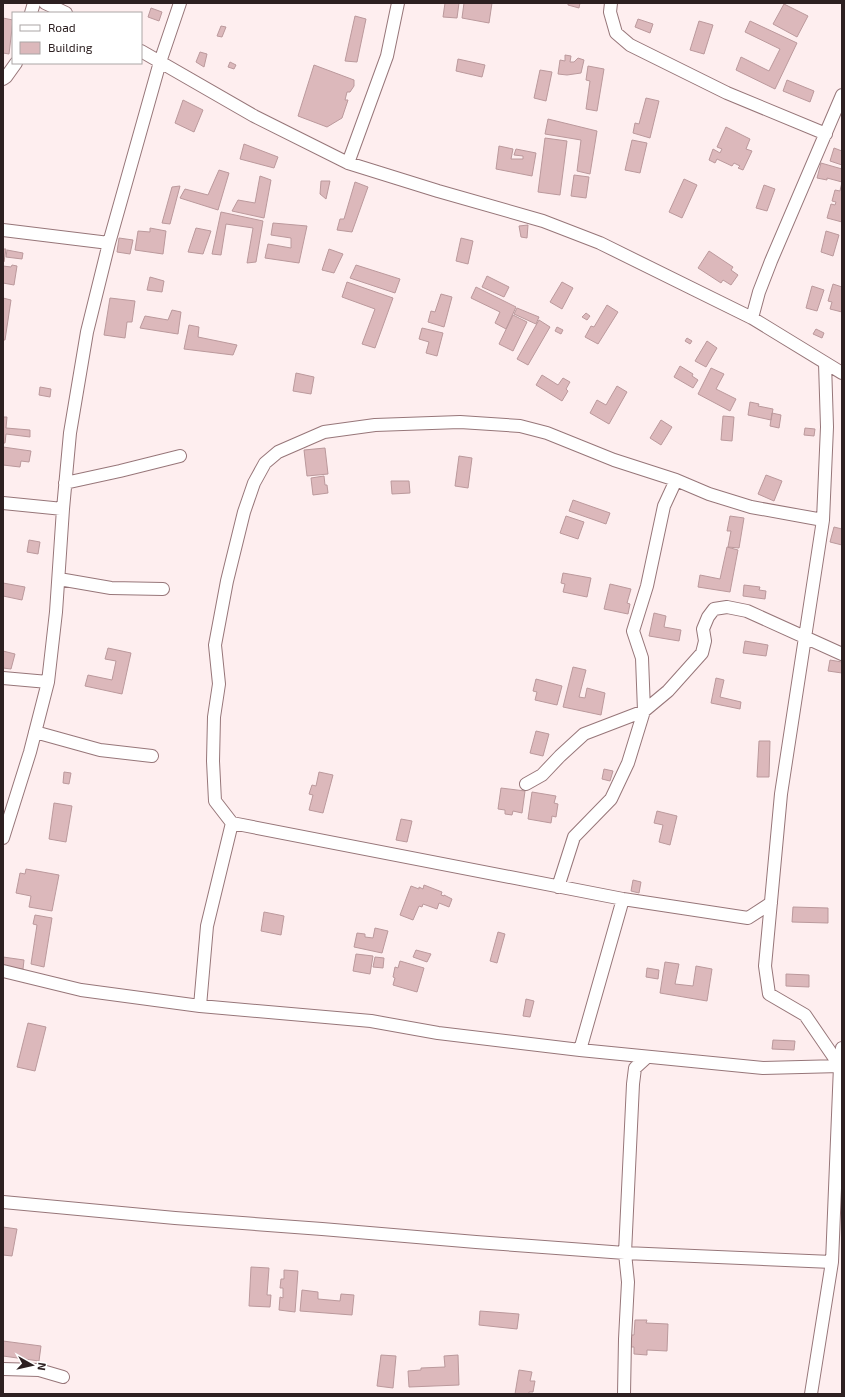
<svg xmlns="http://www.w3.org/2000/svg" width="845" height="1397" viewBox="0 0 845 1397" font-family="'Exo 2',sans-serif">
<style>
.building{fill:#dcb8bb;stroke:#bb999c}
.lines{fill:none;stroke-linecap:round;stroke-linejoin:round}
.minor-casing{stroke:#977679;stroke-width:14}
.minor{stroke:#fff;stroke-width:12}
</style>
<rect width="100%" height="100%" fill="#feeeef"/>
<!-- building -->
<path class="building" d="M445,3H459L457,18L443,17Z
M464,3H492L489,23L462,18Z
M568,3H580L579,8L568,5Z
M784,4L808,16L797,37L773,24Z
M151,8L162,12L159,21L148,17Z
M355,16L366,19L357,62L345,61Z
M3,18L13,20L9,54L3,53Z
M638,19L653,24L650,33L635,27Z
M699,21L713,25L704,54L690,50Z
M750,21L797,43L775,89L736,70L741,57L769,71L780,49L745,32Z
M221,26L226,27L222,37L217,36Z
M200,52L207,54L204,67L196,62Z
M565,55L571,56L570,62H574L578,58L584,60L581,73L567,75L558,74L560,60L565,61Z
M458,59L485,65L482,77L456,71Z
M230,62L236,65L234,69L228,67Z
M314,65L354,80V86L350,92H347L345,100H348L342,118L327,127L298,116Z
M588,66L604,69L597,111L586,109L590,81L586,80Z
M540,70L552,72L546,101L534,98Z
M787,80L814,91L810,102L783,91Z
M646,98L659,101L650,138L633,133L635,123L639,124Z
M183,100L203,110L194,132L175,123Z
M548,119L597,131L590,174L577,171L581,140L545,134Z
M726,127L750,139L746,149L752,151L743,170L738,168L740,166L734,163L732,166L717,159L715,163L709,160L713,149L720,153L722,149L717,147Z
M545,138L567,141L560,195L538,192Z
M632,140L647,143L640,173L625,170Z
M244,144L278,157L274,168L240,159Z
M499,146L513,149L511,159H523V156L514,155L516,149L536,153L532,176L496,169Z
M834,148L842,151V165L830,161Z
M821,163L842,169V182L827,178V180L817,178Z
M219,170L229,173L218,210L180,198L185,189L208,195Z
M574,175L589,177L586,198L571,196Z
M260,176L271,180L264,218L232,211L238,200L255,203Z
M684,179L697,185L682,218L669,212Z
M321,181H330L326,199L320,194Z
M355,182L368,187L352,232L337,230L340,219H344Z
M842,182V222L827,218L831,204L835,205L836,202L832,201L835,190L840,191Z
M764,185L775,189L767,211L756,208Z
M180,186L170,224L162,223L172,187Z
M221,212L263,221L256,262L247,263L253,228L226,224L221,255L212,254Z
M273,223L307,226L299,263L265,258L268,244L291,248V238L271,235Z
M528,225L527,238L521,237L519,226Z
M150,228L166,231L163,254L135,250L138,231L150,232Z
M196,228L211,231L203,254L188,252Z
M826,231L839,235L833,256L821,252Z
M119,238L133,240L130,254L117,252Z
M461,238L473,241L468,264L456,261Z
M3,249H6L4,262L3,261Z
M329,249L343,254L334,273L322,270Z
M7,250L23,253L22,259L6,257Z
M709,251L733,267L731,270L738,275L731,285L723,280L721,283L698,268Z
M12,265L17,266L14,285L3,283V266L11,267Z
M356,265L400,279L395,293L350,278Z
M487,276L509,287L504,297L482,287Z
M150,277L164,281L162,292L147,290Z
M347,282L393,298L375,348L362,344L375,309L342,297Z
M562,282L573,288L562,309L550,302Z
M833,284L842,287V312L830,309L832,302L828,301Z
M812,286L824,290L817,311L806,308Z
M476,287L516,307L506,329L495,323L500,312L471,298Z
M441,294L452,297L444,327L428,322L431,311L435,312Z
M3,298L11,300L5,340H3Z
M110,298L135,301L132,322H127L125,338L104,335Z
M607,305L618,312L598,344L585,337L591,326L594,327Z
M517,308L539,317L536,324L514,314Z
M172,310L181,312L178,334L140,328L145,316L168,320Z
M586,313L590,316L587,320L582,317Z
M513,315L527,322L513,351L499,344Z
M539,320L550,327L528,365L517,359Z
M189,325L199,327L198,337L237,345L233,355L184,349Z
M557,327L563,330L561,334L555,331Z
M422,328L443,333L437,356L426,353L429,342L419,339Z
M816,329L824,333L822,338L813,334Z
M687,338L692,341L690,344L685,341Z
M707,341L717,348L706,367L695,361Z
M680,366L693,374L692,376L698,380L693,388L674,377Z
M711,368L724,374L716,389L736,399L730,411L698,394Z
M296,373L314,377L311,394L293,391Z
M542,375L558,385L563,378L570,382L566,389L568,391L562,401L536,385Z
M617,386L627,392L609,424L590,413L597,400L606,405Z
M40,387L51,389L50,397L39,395Z
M750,402L759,404L758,406L773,409L771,420L748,415Z
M772,413L781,415L779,428L770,426Z
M723,416L734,417L732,441L721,440Z
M3,417H7L6,428L30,430V437L6,434L5,443H3Z
M661,420L672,427L661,445L650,438Z
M805,428L815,429L814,436L804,435Z
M3,447L31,451L29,462L21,461L20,467L3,465Z
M325,448L328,474L307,476L304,450Z
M459,456L472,458L468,488L455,486Z
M766,475L782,481L774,501L758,494Z
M324,476L325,485H327L328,493L313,495L311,478Z
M391,481H409L410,493L392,494Z
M573,500L610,513L606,524L569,511Z
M566,516L584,522L578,539L560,533Z
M730,516L744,518L739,548L728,547L731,531H727Z
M834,527L842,529V545L830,542Z
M29,540L40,542L38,554L27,552Z
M727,547L738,550L730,592L698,587L700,575L720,579Z
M563,573L591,578L587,597L563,592L565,584L561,583Z
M3,583L25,587L22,600L3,596Z
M610,584L631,589L627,603L630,604L628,614L604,609Z
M744,585L760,587L759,590L766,591L765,599L743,596Z
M654,613L666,616L664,627L681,630L679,641L649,636Z
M745,641L768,645L766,656L743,653Z
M108,648L131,653L122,694L85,686L88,675L112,680L116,661L105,659Z
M3,651L15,654L11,669L3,668Z
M830,660L842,662V673L828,671Z
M573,667L586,670L579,697L585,698L587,688L605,693L601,715L563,707Z
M716,678L724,680L720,697L741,702L740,709L711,703Z
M536,679L562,686L557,705L535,700L537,692L533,691Z
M536,731L549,734L543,756L530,753Z
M759,741H770L769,777H757Z
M604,769L613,771L610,781L602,779Z
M64,772L71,773L69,784L63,783Z
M319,772L333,775L323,813L309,810L313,795L309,794L312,785L316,786Z
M501,788L525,791L522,813L513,811L512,815L505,814V810L498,809Z
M532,792L556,796L554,803L558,804L556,817L552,816L551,823L528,819Z
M54,803L72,806L66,842L49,839Z
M657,811L677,816L670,845L659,842L663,825L654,823Z
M401,819L412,821L407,842L396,840Z
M26,869L59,875L52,911L29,907L31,896L16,893L20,873L25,874Z
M633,880L641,882L639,893L631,891Z
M424,885L442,892L441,895L444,896V895L452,899L449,907L439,903L437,909L423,904L422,907L419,906L413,920L400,915L411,886L419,889V887L423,889Z
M793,907L828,908V923L792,922Z
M264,912L284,916L281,935L261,931Z
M35,915L52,918L44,967L31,964L37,925L33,924Z
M375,928L388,931L382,953L354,947L357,933L365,934V937L373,938Z
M498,932L505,934L497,963L490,961Z
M416,950L431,954L427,962L413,957Z
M356,954L373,956L370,974L353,971Z
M3,957L24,960L23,969L3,967Z
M375,957L384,958L383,968L373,967Z
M400,961L424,968L417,992L393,985L395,978L393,977L395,967L398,968Z
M665,962L679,964L675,984L693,986L696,966L712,969L707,1001L660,993Z
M647,968L659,970L658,979L646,977Z
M786,974L809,975V987L786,986Z
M526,999L534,1001L530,1017L523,1016Z
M28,1023L46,1027L35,1071L17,1067Z
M773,1040L795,1041L794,1050L772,1049Z
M3,1227L17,1229L12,1256L3,1255Z
M251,1267L269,1268L267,1295H271L270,1307L249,1306Z
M284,1270L298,1271L295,1312L279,1310L280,1297L283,1298V1288H280L281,1279H284Z
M302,1290L318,1292V1299L340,1301L341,1294L354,1295L352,1315L300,1311Z
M480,1311L519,1314L517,1329L479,1325Z
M635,1320H647L646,1323L668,1324L667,1351L647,1350V1355L634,1354V1347H630V1335H634Z
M3,1341L41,1346L39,1361L3,1356Z
M381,1355L396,1356L393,1388L377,1386Z
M458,1355L459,1385L409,1387L408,1371L421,1370V1368L445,1367L444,1356Z
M519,1370L532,1372L530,1381H535L533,1392H529V1394H515Z"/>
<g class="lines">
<defs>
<path id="minor" d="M45,3L66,13
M611,3L610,12L616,33L630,45L727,93L826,134
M31,13L34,3
M141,51L254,116L348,163L438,191L543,221L600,243L752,318L842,373
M3,79L6,77L16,63
M348,163L387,56L398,3
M3,230L109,243
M752,318L759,292L771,261L842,95
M825,363L827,427L823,520L781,794L765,966L769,994L805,1015L840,1066
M65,483L120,471L180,456
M3,503L63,509
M59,579L111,588L163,589
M3,678L48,682
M35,732L100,750L152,756
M526,784L542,775L560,756L584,734L644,711L668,691L702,653L705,641L703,629L708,617L714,609L727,607L747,611L842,654
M232,823L623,899L748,918L771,903
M3,838L30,752L48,682L56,612L63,509L70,433L87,332L109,243L160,62L180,3
M558,887L574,837L611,799L628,763L644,711L642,658L633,631L647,586L664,506L676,480
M3,971L81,990L200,1006L371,1021L438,1033L580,1050L763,1068L840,1066
M200,1006L207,926L232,823L215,801L213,761L214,717L219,684L215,645L227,581L244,512L254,483L265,463L278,452L324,432L375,425L460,422L520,426L547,433L614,460L676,480L709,494L751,507L823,520
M580,1050L623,899
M3,1202L175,1218L322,1229L476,1242L625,1253L832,1262
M3,1369L39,1370L63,1377
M624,1394L625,1339L628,1282L625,1253L633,1084L635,1068L647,1057
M811,1394L832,1262L840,1066L842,1048"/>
</defs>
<!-- minor casing -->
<use href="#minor" class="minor-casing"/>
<!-- minor -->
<use href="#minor" class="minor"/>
</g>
<!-- border -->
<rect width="845" height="1397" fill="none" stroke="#2d2021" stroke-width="8"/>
<!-- legend -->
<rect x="12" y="12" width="130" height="52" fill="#ffffff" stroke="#aba6a6"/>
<rect x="20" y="25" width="20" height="6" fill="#ffffff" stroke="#aba6a6"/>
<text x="48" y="32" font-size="12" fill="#2d2021">Road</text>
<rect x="20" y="42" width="20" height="12" fill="#dcb8bb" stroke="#aba6a6"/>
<text x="48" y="52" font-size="12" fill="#2d2021">Building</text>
<!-- north arrow -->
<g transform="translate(32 1365) rotate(98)" stroke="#ffffff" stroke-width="3" paint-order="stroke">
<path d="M0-3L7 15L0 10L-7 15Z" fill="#2d2021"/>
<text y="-6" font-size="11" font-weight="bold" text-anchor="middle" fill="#2d2021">N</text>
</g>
</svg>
